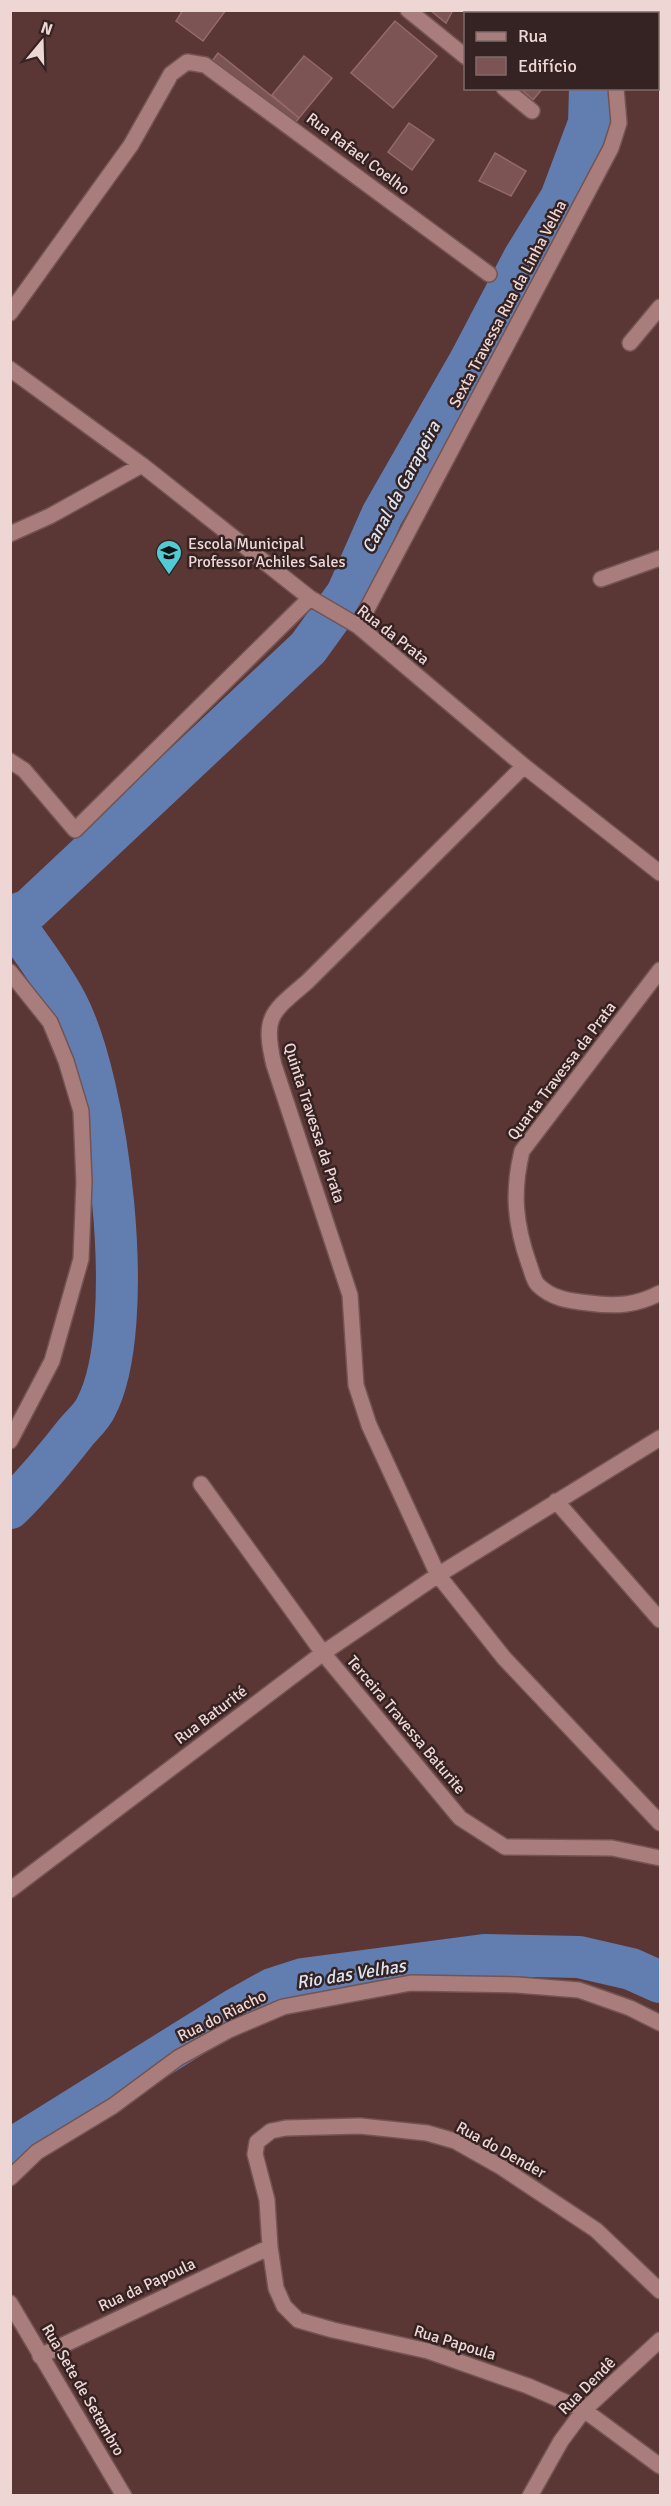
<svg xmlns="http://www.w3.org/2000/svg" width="671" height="2506" viewBox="0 0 671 2506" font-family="Signika,sans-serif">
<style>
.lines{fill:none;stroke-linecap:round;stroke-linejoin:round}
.canal{stroke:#627eb0;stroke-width:42}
.building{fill:#7c5453;stroke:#946a69;stroke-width:1.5}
.street-casing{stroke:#735453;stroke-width:18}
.secondary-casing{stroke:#735453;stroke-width:18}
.street{stroke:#a87d7b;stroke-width:15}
.secondary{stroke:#a87d7b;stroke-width:15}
.labels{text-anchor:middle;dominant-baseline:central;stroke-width:5;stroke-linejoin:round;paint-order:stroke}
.street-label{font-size:16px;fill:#eed6d4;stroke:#342322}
.poi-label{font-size:16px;fill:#eed6d4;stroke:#342322;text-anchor:start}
.water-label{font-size:18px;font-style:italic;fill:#dce5f4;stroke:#342322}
</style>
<rect width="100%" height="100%" fill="#5a3635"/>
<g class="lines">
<!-- canal -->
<path class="canal" d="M571,10L572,14
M10,917L29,910L308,648L347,594L382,515L470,361L524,258L561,198L589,123L590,88
M10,918C29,946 51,973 66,1002C109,1082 139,1326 96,1407C92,1416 83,1424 76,1432C55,1459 34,1484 10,1508
M10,2150L236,2009L272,1989L303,1979L484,1955L579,1957L631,1969L660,1982"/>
</g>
<!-- building -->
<path class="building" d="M183,10H226L203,41L176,21Z
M430,10H453L446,23Z
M395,21L437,56L393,108L351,73Z
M660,47V87L658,79V48Z
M218,53L299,118L293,126L212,61Z
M304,56L332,78L299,118L272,95Z
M520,88H543L533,100Z
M409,123L434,140L412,170L388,152Z
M495,153L526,171L511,196L479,181Z"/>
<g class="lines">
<defs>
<path id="street" d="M408,10L466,57
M602,10L604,14
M504,88L532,111
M10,313L131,145L171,74L187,62L205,65L489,274
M630,343L660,307
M10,369L142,465L310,598L358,626L524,766L660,873
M10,534L50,516L142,465
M601,579L660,558
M358,626L611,148L619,123L616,88
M10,761L24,770L75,830L310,598
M524,766L307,982C272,1012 262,1016 274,1065L350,1295L356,1385L369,1425L438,1575L504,1658L660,1823
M660,970L522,1151C512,1192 515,1224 529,1264C532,1271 533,1280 538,1285C552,1299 570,1301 589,1303C616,1307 637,1305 660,1293
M10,972L50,1022L66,1061L81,1111L84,1182L81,1259L52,1361L10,1441
M201,1484L323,1653L460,1818L505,1847L612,1848L660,1858
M556,1501L660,1620
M10,1890L323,1653L438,1575L660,1438
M10,2178L37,2152L113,2106L178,2058L229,2030L283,2007L411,1983L517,1985L579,1990L630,2008L660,2023
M660,2291L596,2230L501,2167L455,2141L427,2133L360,2126L286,2128L271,2131L257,2142L255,2154L267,2200L270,2247L276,2288L284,2306L298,2320L333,2330L428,2351L528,2386L584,2410L660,2466
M40,2356L270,2247
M530,2496L561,2441L584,2410L660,2340"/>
<path id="secondary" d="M10,2303L124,2496"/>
</defs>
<!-- street casing -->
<use href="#street" class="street-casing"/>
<!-- secondary casing -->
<use href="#secondary" class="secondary-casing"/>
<!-- street -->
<use href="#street" class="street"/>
<!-- secondary -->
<use href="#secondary" class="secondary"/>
</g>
<!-- icons -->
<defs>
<symbol id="school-pin" viewBox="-11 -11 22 30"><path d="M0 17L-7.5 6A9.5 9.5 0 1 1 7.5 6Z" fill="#51ccd4" stroke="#342322"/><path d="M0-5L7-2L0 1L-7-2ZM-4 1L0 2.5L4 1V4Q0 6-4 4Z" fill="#111"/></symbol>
</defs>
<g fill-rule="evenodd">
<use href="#school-pin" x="154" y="538" width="30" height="40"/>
</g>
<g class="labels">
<!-- street labels -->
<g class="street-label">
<text transform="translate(358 154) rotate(37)">Rua Rafael Coelho</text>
<text transform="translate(508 304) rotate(-62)">Sexta Travessa Rua da Linha Velha</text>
<text transform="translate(393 635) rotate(38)">Rua da Prata</text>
<text transform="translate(562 1071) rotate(-53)">Quarta Travessa da Prata</text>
<text transform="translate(314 1123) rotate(72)">Quinta Travessa da Prata</text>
<text transform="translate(211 1715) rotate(-37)">Rua Baturité</text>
<text transform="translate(406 1725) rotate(50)">Terceira Travessa Baturite</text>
<text transform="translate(222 2016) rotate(-26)">Rua do Riacho</text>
<text transform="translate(501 2150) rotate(29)">Rua do Dender</text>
<text transform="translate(147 2285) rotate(-25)">Rua da Papoula</text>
<text transform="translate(455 2343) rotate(17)">Rua Papoula</text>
<text transform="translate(587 2386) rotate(-45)">Rua Dendê</text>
<text transform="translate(83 2390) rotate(60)">Rua Sete de Setembro</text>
</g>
<!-- poi labels -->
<g class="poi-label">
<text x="188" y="544">Escola Municipal<tspan x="188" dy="18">Professor Achiles Sales</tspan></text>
</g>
<!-- water labels -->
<g class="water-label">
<text transform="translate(401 487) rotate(-62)">Canal da Garapeira</text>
<text transform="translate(351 1974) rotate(-9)">Rio das Velhas</text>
</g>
</g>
<!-- border -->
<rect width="671" height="2506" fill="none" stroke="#eed6d4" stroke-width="24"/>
<!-- legend -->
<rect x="464" y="12" width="195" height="78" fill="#342322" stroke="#7e6b69" stroke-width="1.5"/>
<rect x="476" y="32" width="30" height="9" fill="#a87d7b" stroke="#7e6b69" stroke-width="1.5"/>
<text x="518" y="42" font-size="18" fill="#eed6d4">Rua</text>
<rect x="476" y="57" width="30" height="18" fill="#7c5453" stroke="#7e6b69" stroke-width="1.5"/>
<text x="518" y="72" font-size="18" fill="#eed6d4">Edifício</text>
<!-- north arrow -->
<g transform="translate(42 42) rotate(19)" stroke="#342322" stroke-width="4.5" paint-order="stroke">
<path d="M0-4.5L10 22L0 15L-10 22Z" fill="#eed6d4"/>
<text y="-9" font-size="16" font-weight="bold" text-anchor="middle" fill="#eed6d4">N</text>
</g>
</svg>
